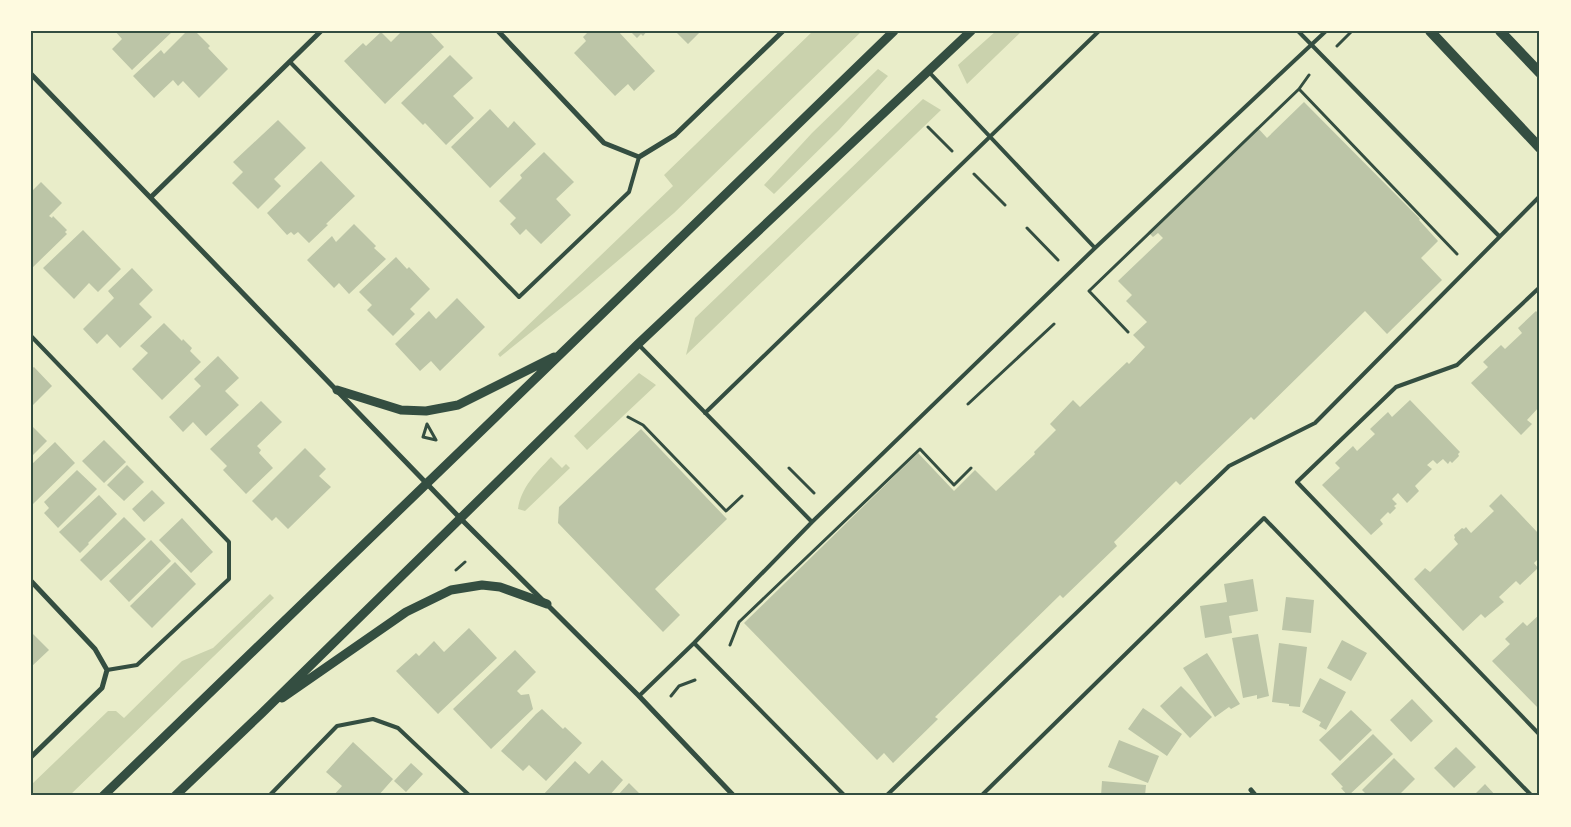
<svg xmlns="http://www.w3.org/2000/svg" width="1571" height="827" viewBox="0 0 1571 827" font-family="Poppins,sans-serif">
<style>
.green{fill:#cad2ad}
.building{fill:#bcc5a7}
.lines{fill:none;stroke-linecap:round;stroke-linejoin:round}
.path{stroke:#344e41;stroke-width:3}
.service{stroke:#344e41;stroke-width:4}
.minor{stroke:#344e41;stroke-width:5}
.tertiary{stroke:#344e41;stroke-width:9}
.secondary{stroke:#344e41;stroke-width:10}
.neatline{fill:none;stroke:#344e41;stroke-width:2}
</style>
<rect width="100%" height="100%" fill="#e9edc9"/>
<!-- green -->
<path class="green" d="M813,31H862L674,213L581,292L500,357L498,354L673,186L664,175Z
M996,31H1022L967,84L958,65Z
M878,69L888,76L839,130L774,194L764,185L812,133Z
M923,99L941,110L686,355L695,318Z
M639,373L656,385L587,450L574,436Z
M551,457L562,468L566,464L570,468L525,511L518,509C521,487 537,472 551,457Z
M270,594L274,598L69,796H31V785L108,711H116L124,718L182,661L213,648Z"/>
<!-- building -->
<path class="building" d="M115,31H173L132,70L112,49L122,39Z
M187,31H195L210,46L208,48L228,69L199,98L183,81L178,86L173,80L154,98L133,76L161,50L164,54Z
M402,31H429L444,47L385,104L344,61L363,43L366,46L381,32L391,42Z
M589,31H618L655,71L634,91L628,84L615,96L574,53L586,41L583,37Z
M630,31H647L643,36L641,34L637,38Z
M675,31H701L688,44Z
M450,55L473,78L453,96L474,118L446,145L425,123L423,125L401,103Z
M1304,102L1420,219L1419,220L1438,241L1421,258L1442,280L1387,334L1365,311L1254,420L1251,417L1180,485L1176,481L1114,542L1117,546L1063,598L1060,595L935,717L938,719L893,763L884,753L877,760L744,623L918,453L954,491L975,470L996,491L1035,454L1034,452L1056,430L1050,424L1073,400L1080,407L1127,362L1129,364L1145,347L1133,335L1147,322L1126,301L1132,295L1118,281L1163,238L1158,233L1153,237L1148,232L1257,127L1267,138Z
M490,109L508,128L514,121L536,144L490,188L451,147Z
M278,120L306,148L274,179L281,186L258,209L232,183L243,172L233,162Z
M544,152L574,182L556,199L571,215L541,244L526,229L520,235L510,224L516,218L499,201L522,178L520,175Z
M321,161L355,196L326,224L328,225L309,243L298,232L294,235L291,232L287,235L267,213Z
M41,182L62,203L49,216L52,218L53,216L67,230L65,232L67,234L31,269V192Z
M354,224L376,246L374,248L386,259L349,294L339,283L334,288L307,260L332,236L336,242Z
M83,230L121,269L98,292L89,283L74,299L43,268Z
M396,257L407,269L409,267L430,289L410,309L415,314L393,336L367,310L372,305L359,292Z
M132,268L153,290L139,304L152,317L120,348L107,334L97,344L83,329L114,298L108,291Z
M457,298L485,327L440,371L431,361L420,371L395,344L429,311L436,319Z
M1536,311L1540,315V406L1527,420L1532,424L1521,435L1471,383L1488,367L1483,362L1501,345L1505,349L1522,333L1518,328Z
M164,323L182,341L183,339L192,348L190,351L201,362L162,400L132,369L148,353L140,346Z
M218,356L239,378L225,391L239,405L206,436L193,422L183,432L169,417L201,386L194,379Z
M34,367L52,386L31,407V369Z
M1410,400L1460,452L1458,454L1459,456L1452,463L1450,461L1448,464L1443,459L1437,464L1433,460L1427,465L1432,469L1415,486L1419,491L1407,503L1398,493L1392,499L1397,504L1394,506L1396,508L1390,514L1388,512L1380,520L1383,524L1371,535L1322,485L1340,468L1335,463L1353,446L1357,451L1375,434L1370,429L1388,412L1392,417Z
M261,401L282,422L257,446L261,450L259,453L273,468L246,494L223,470L227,466L210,449Z
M31,425L47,441L31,457Z
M641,429L727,519L655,589L680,615L663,632L558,523L559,507Z
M104,440L126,462L104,483L82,461Z
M55,442L75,463L33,504L31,503V465Z
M305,448L326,469L319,476L331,487L288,529L276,517L272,521L252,501Z
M127,465L144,482L124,501L107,485Z
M77,470L97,489L58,528L44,513L49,508L44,502Z
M152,490L165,503L144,522L132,509Z
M1501,494L1540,535V557L1534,563L1538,568L1520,585L1516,581L1499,597L1504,602L1485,618L1481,614L1463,631L1414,579L1425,568L1430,572L1458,544L1454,539L1455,538L1454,535L1462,528L1464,529L1466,527L1471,533L1494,511L1489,506Z
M99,495L117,514L88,543L89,544L80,553L59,532Z
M124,517L146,539L101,581L80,560Z
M182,518L213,552L191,573L159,540Z
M151,540L171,561L129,602L109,581Z
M175,562L196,584L152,628L130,606Z
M1253,579L1258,611L1229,616L1232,633L1205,638L1200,606L1227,602L1224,584Z
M1286,597L1314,600L1311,633L1282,630Z
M1540,614V710L1492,661L1510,644L1505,639L1523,622L1527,626Z
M469,628L497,658L438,714L396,671L416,653L419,656L434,641L444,652Z
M31,632L49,650L31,667Z
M1258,634L1269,696L1257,699V695L1243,698L1232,638Z
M1342,640L1367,653L1351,681L1327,668Z
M1279,643L1307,647L1300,707L1289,706V704L1272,702Z
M515,650L536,672L517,691L521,695L529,694L533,709L491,749L453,709Z
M1207,653L1240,704L1231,709L1229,707L1215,717L1183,668Z
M1320,678L1346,692L1326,730L1319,726L1321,722L1302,712Z
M1181,686L1212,717L1190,738L1160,706Z
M1412,699L1433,721L1411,742L1390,720Z
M1143,708L1182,734L1167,756L1128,729Z
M542,709L563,729L565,727L582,743L546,781L529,765L523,771L501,751L536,714Z
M1351,710L1372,730L1340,761L1319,740Z
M1373,734L1393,754L1348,796L1341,788L1343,787L1331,774Z
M1119,740L1159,756L1148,783L1108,767Z
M353,742L393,779L378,796H333L342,786L326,772Z
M1456,747L1476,767L1454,788L1434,768Z
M1394,758L1415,779L1398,796H1368L1362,790Z
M602,760L623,780L609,796H542L575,761L589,774Z
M411,763L423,774L406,792L394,781Z
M1102,781L1146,785L1145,796H1101Z
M629,783L642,796H617Z
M1485,784L1496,796H1473Z"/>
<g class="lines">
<!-- path -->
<path class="path" d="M1337,46L1352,31
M1299,89L1457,254
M928,127L952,151
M974,174L1005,205
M1027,228L1058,260
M1128,332L1089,291L1299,89L1309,75
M968,404L1054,324
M628,417L643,425L726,511L742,496
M427,424L436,440L423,437Z
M789,468L814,493
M456,570L465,562
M730,645L739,622L920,449L954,485L971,468
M671,696L679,686L695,680"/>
<!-- service -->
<path class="service" d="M1298,31L1499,236
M290,62L519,297L629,192L639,157
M928,71L1095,248
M1540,287L1457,365L1396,387L1297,482L1540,735
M31,336L229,542V579L137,665L107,670
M638,344L812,522
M705,413L1099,31
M694,643L845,796
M639,696L694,643L812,522L1095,248L1326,31
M269,796L337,726L373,719L398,728L470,796
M886,796L1229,466L1315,423L1540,196
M981,796L1264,518L1532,796"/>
<!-- minor -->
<path class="minor" d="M498,31L604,143L639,157L675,135L783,31
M31,74L460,518L639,696L734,796
M151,197L321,31
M31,581L95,649L107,670L102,688L31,757
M1251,790L1256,796"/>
<!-- tertiary -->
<path class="tertiary" d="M337,390L401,410L426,411L458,405L554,357
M282,698L406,612L451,590L482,585L500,587L547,604
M103,796C366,541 632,287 894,31
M175,796L262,713L638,344L971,31"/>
<!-- secondary -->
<path class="secondary" d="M1430,31L1540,148
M1500,31L1540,73"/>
</g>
<!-- border -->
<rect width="1571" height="827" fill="none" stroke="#fefae0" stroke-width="65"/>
<rect x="32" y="32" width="1506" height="762" class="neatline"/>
</svg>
